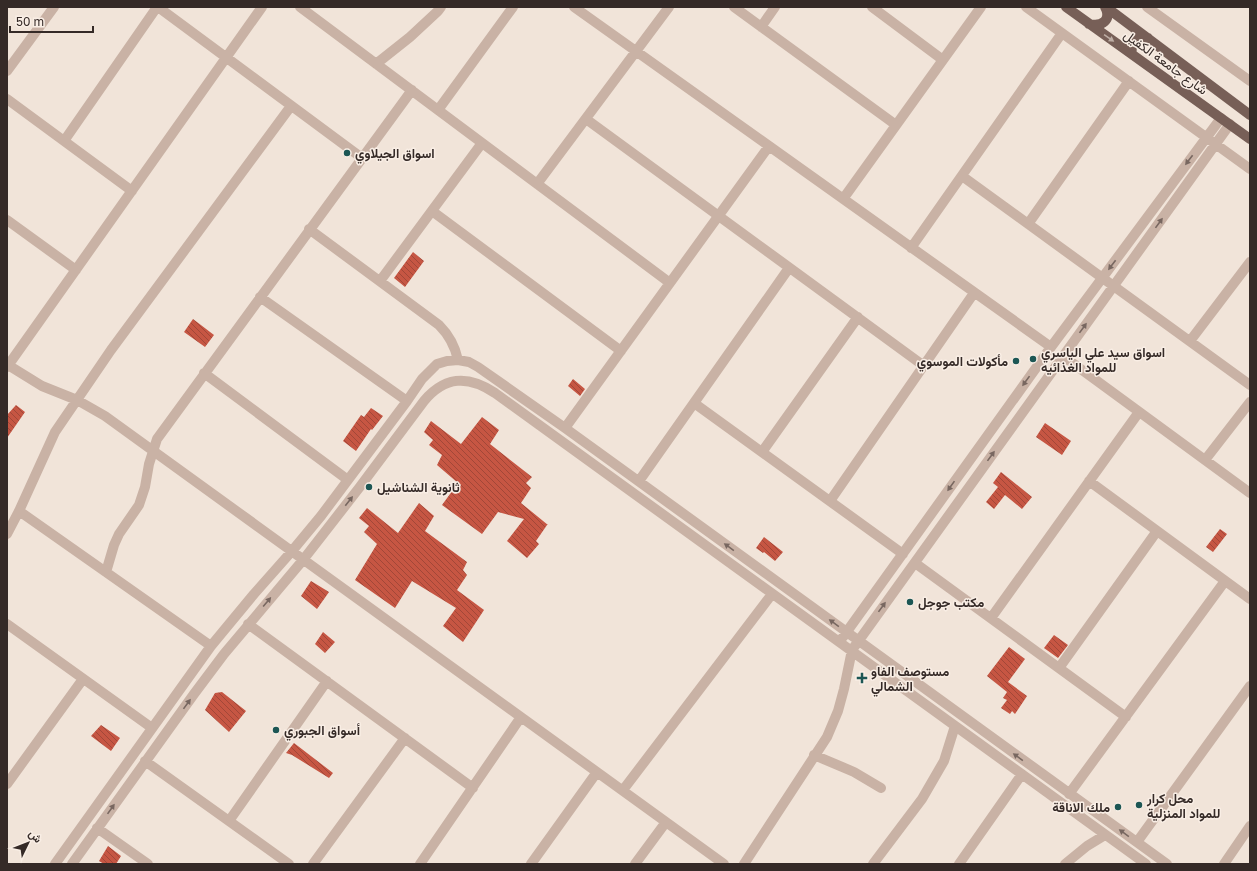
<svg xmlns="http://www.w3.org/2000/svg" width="1257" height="871" viewBox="0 0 1257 871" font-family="'Golos Text',Vazirmatn,sans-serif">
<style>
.building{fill:url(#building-back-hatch)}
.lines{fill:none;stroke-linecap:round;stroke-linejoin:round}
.minor{stroke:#c9b2a5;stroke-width:10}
.major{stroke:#775f57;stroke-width:10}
.oneway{fill:#beaea5}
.oneway2{fill:#786760}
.poi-dot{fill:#1c5654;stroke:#f9eee5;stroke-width:1.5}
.labels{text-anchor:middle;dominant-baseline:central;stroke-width:3;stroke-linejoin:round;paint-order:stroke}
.street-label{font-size:13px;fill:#352a27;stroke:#f9eee5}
.poi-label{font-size:13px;font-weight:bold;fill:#352a27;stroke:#f9eee5;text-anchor:start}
</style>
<defs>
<pattern id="building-back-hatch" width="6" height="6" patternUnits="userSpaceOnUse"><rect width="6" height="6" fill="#c65643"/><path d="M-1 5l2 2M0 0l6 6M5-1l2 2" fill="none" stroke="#a24738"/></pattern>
</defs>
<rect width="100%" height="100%" fill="#f1e4d9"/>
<!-- building -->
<path class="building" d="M413,252L424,261L405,287L394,278Z
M193,319L214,335L205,347L184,332Z
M573,379L585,389L580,396L568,386Z
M16,405L25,412L7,438V415Z
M371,408L383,416L372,430L371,429L356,451L343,441L361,415L364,417Z
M482,417L499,430L490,444L532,477L526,483L531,488L521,503L548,525H547L536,541L539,544L527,558L507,541L524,519L498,512L482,534L442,505L458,483L437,465L442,455L429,445L433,440L424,432L431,421L461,444Z
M1045,423L1071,441L1062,455L1036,437Z
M1001,472L1032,497L1022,509L1005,495L994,509L986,502L998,487L993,483Z
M419,503L434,516L425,531L467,562L463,570L467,575L457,590L484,610L463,642L443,626L456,608L412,581L395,608L355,580L377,544L364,532L369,526L359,518L367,508L398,533Z
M1220,529L1227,534L1213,552L1206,547Z
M764,537L783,552L775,561L764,552L763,553L756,548Z
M311,581L329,592L317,609L301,596Z
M323,632L335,642L325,653L315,644Z
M1054,635L1068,645L1058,658L1044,648Z
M1009,647L1025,659L1008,682L1027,696L1015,714L1012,711L1010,714L1001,708L1007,700L1003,698L1007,692L987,676Z
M222,692L246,711L229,732L205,710L215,693Z
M101,725L120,738L111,751L91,736Z
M294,743L333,773L329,778L292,755L286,753Z
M108,846L121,856L116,864H104L99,861Z"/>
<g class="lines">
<!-- minor -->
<path class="minor" d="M158,7L362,158
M300,7L670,283
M574,7L1051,347
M734,7L896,125
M872,7L943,60
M1026,7L1250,169
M1147,7L1250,81
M761,27L775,7
M376,64L410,37L438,11L441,7
M7,71L54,7
M7,99L132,191
M438,110L513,7
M586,119L924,366
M64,141L157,7
M962,176L1250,385
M537,184L669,7
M843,199L981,7
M432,211L621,351
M7,220L76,270
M1028,224L1129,81
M309,229L439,325C449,335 455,346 458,360
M911,248L1062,33
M380,281L482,143
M260,297L407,401
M1190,341L1250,262
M1063,356L1250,493
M8,365L42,386L77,400L105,416L724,864
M7,367L262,7
M204,373L348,480
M694,403L903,554
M565,428L769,146
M762,452L858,317
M1205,460L1250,402
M639,481L789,268
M1089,481L1250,599
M830,501L974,293
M19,511L211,646
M7,534L19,511L55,432L111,350L291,106
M915,563L1126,717
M106,572L114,545L119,534L139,505L145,487L149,464L157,439L412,90
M991,618L1139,412
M7,624L152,728
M248,624L473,788
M843,637L1051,347L1221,118
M1059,668L1157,531
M814,755L854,772L881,788
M145,761L289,864
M7,784L83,679
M623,790L772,594
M1069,794L1225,581
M229,821L327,681
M97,828L148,864
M1137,842L1250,686
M55,864L211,646L254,594L292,551L321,516L407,401L422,379L437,364L447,361L458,360L469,362L478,367L565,428L1167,864
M72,864L194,694L224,654L303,560L359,488L424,401C445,376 468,375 495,393L1146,864
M313,864L405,738
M420,864L521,717
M531,864L597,772
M635,864L666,822
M744,864L827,737L838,711L844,689L852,650L1230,124
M873,864L922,799L944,761L955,726
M959,864L1022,774
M1065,864L1087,846L1105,835
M1224,864L1250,826"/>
<!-- major -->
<path class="major" d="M1066,7L1250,139
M1106,7L1250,115
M1089,24C1102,27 1112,20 1105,7
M1132,54C1130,43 1137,36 1148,38"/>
</g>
<!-- one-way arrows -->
<defs><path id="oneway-solid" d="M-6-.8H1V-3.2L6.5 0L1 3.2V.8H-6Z"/></defs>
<use class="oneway" href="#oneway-solid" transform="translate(1109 38) rotate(35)"/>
<g class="oneway2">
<use href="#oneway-solid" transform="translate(1189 160) rotate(127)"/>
<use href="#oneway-solid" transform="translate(1159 223) rotate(-54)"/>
<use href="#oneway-solid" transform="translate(1112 265) rotate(127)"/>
<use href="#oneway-solid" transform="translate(1083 328) rotate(-54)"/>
<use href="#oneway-solid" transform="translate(1026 381) rotate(126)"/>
<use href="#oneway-solid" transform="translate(991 456) rotate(-54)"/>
<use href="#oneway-solid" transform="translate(951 486) rotate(125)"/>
<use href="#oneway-solid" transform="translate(349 501) rotate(-52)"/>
<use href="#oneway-solid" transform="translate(729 547) rotate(-144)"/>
<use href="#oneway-solid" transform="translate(267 602) rotate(-50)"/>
<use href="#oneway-solid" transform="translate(882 607) rotate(-54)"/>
<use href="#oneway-solid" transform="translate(834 623) rotate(-144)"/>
<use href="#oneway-solid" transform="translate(187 704) rotate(-54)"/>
<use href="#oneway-solid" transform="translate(1018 757) rotate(-144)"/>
<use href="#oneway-solid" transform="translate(111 809) rotate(-55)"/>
<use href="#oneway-solid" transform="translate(1124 833) rotate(-144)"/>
</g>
<!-- markers -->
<g class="poi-dot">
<circle cx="347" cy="153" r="4"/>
<circle cx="1033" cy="359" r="4"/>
<circle cx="1016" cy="361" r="4"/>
<circle cx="369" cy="487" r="4"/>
<circle cx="910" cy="602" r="4"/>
<path d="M860 672h4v4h4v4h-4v4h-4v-4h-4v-4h4z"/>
<circle cx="276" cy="730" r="4"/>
<circle cx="1139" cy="805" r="4"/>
<circle cx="1118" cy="807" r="4"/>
</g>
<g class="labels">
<!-- street labels -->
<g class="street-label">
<text transform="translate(1166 62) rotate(36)">شارع جامعة الكفيل</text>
</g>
<!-- poi labels -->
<g class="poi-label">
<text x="355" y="153">اسواق الجيلاوي</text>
<text x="1041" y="352">اسواق سيد علي الياسري<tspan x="1041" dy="15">للمواد الغذائيه</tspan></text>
<text x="1008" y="361" text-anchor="end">مأكولات الموسوي</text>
<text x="377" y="487">ثانوية الشناشيل</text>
<text x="918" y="602">مكتب جوجل</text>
<text x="871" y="671">مستوصف الفاو<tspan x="871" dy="15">الشمالي</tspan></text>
<text x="284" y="730">أسواق الجبوري</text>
<text x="1147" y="798">محل كرار<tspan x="1147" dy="15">للمواد المنزلية</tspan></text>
<text x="1110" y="807" text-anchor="end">ملك الاناقة</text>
</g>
</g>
<!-- border -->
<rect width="1257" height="871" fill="none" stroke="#352a27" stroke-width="16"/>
<!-- north arrow -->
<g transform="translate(28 843) rotate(47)" stroke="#f9eee5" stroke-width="3" paint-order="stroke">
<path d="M0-3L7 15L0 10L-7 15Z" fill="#352a27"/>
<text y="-6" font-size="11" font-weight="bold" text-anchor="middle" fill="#352a27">ش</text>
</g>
<!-- scale -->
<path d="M10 26v6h83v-6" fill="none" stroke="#352a27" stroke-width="2"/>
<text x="16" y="26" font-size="12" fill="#352a27" stroke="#f9eee5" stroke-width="3" paint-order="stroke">50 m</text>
</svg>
